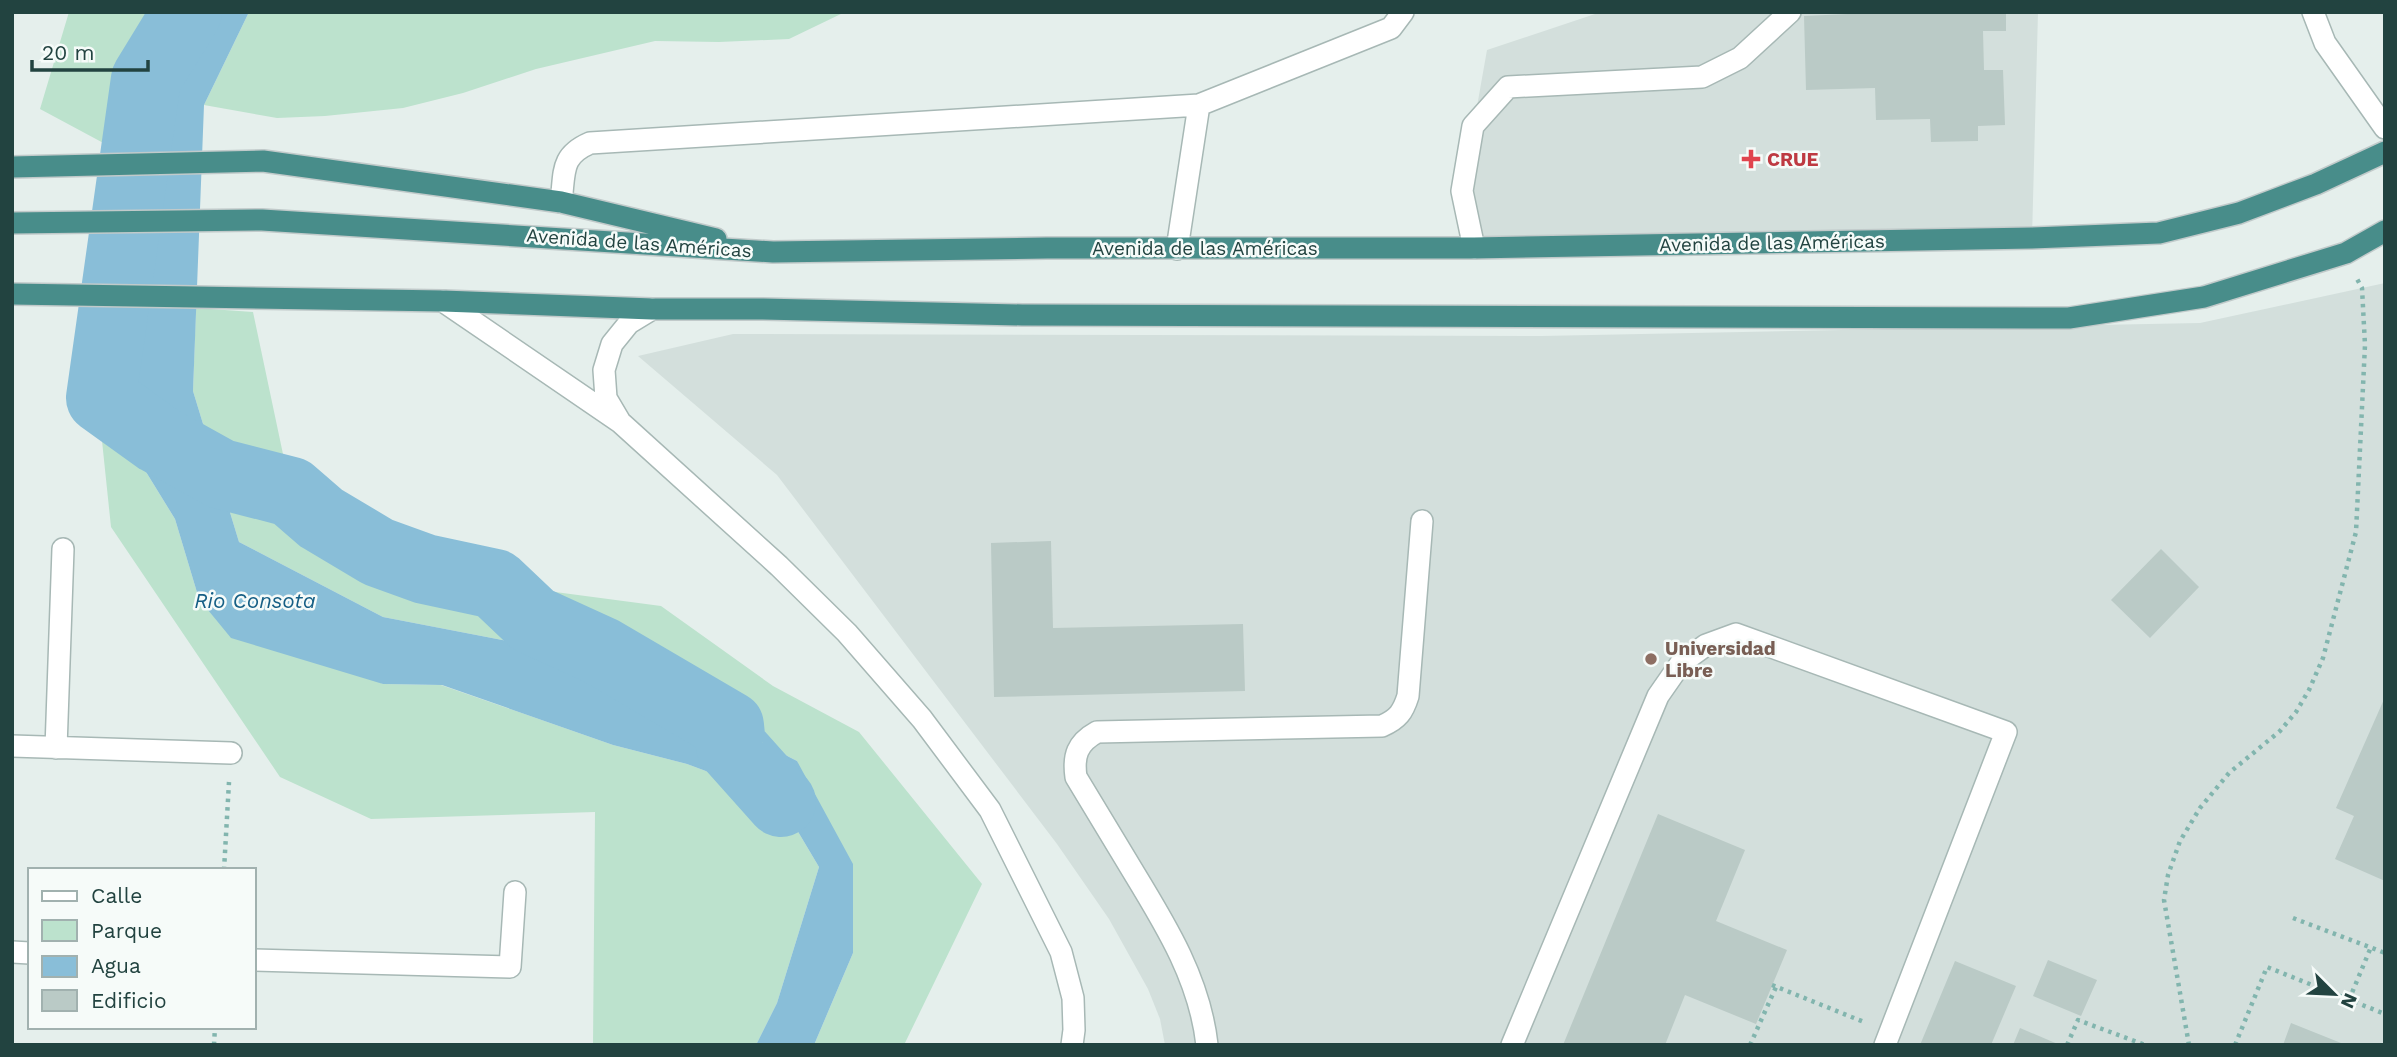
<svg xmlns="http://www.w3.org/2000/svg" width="2397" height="1057" viewBox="0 0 2397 1057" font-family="'Work Sans',sans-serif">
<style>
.built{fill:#d3dfdc}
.green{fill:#bce2cd}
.water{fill:#89bed8}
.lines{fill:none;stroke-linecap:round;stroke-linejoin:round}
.river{stroke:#89bed8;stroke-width:70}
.building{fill:#bacac6}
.service-casing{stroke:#a7b8b5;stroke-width:24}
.tertiary-casing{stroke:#a7b8b5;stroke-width:24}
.trunk-casing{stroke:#c1caca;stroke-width:24}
.path{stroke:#82b5ae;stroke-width:4.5;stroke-dasharray:3.5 5;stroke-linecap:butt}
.service{stroke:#fff;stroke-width:21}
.tertiary{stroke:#fff;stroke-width:21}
.trunk{stroke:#488d8a;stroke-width:21}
.health-dot{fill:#e0444e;stroke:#f6fbf9;stroke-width:2.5}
.education-dot{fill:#8d6e63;stroke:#f6fbf9;stroke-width:2.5}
.labels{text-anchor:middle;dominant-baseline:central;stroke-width:5;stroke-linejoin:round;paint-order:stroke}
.health-label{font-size:19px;font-weight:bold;fill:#be3a42;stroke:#f6fbf9;text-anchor:start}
.street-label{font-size:19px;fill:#224340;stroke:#f6fbf9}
.education-label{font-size:19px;font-weight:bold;fill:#785e54;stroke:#f6fbf9;text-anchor:start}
.water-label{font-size:21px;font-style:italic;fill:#165f85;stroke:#f6fbf9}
</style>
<rect width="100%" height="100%" fill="#e5efec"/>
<!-- built -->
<path class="built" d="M1601,12H2038L2032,238L1474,248L1462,191L1487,50Z
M2385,283V1045H1165L1160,1019L1148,989L1109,919L1057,844L777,475L638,356L733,334L1541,336L2200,323Z"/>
<!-- green -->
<path class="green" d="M69,12H213L141,149L109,146L40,109Z
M249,12H845L789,39L719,42L655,41L536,69L463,93L403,108L325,116L277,118L204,105Z
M87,297L131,299L128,372L135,454L175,519L199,599L383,684L441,685L613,745L687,764L778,798L819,867L777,1003L756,1045H593L595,812L371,819L280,777L111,527Z
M196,308L253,312L291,492L378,552L495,584L661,606L773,686L859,732L982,884L904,1045H814L853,953L797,761L729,726L590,666L523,644L383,617L239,542L193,391Z"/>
<!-- water -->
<path class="water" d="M213,12H249L204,105L193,391L239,542L383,617L523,644L590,666L729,726L797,761L853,864V953L814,1045H756L777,1003L819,867L778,798L687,764L613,745L442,685L383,684L231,638L199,599L175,519L135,454L128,372L141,149Z"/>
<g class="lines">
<!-- river -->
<path class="river" d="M187,12L146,79L101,398L158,439L221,474L291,492L321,518L378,552L425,569L495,584L533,620L601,651L729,726L731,746L781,802"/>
</g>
<!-- building -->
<path class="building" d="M1891,12H2006V31H1983L1984,70H2003L2005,125L1978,126V141L1931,142L1930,119L1876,120L1875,88L1806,90L1804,16Z
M1051,541L1053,628L1243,624L1245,691L994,697L991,543Z
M2161,549L2199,587L2150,638L2111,600Z
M2385,697V881L2335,859L2354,816L2336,808Z
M1658,814L1745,850L1716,921L1787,950L1756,1024L1685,995L1665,1045H1563Z
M2048,960L2097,980L2081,1016L2033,996Z
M1955,961L2016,986L1991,1045H1920Z
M2291,1023L2346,1045H2283Z
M2020,1028L2060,1045H2013Z"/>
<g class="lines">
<defs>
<path id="service" d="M2313,12L2325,43L2385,128
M1199,105L1391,28L1403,12
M561,202C565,172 560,156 590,143L1199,105L1177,249
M1474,248L1462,191L1473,126L1508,87L1702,77L1740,58L1790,12
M12,746L231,753
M56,748L63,549
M12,952L30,953
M254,960L510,967L515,892
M1207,1045C1200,981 1167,927 1134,873C1115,841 1095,809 1076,777C1073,756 1077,743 1097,732L1382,726C1398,719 1403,712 1408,696L1422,521
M1512,1045L1658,696L1681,663L1706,645L1736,634L2006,732L1885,1045"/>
<path id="tertiary" d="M443,301L620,422L779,566L847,633L922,719L990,810L1061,952L1073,998L1074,1030L1072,1045
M619,420L606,398L604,370L612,344L629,323L652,309"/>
<path id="trunk" d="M12,167L263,161L561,202L716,239
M12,223L262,220L773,252L1047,248H1474L2032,238L2159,233L2239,213L2316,184L2385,152
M12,294L443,301L652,309H763L1022,315L2069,318L2204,297L2346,253L2385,231"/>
</defs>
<!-- service casing -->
<use href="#service" class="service-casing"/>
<!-- tertiary casing -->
<use href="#tertiary" class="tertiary-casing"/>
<!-- trunk casing -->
<use href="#trunk" class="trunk-casing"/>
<!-- path -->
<path class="path" d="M224,870L229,782
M2293,918L2385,953
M1772,985L1864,1022
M2349,1000L2371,947
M214,1045L215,1027
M1750,1045L1776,987
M2067,1045L2078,1020L2145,1045
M2189,1045L2164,900L2168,875L2180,841L2200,808L2229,773L2280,731L2296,712L2309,690L2323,658L2356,532L2365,345L2362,288L2357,279
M2235,1045L2267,967L2385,1014"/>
<!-- service -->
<use href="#service" class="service"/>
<!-- tertiary -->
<use href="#tertiary" class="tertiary"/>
<!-- trunk -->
<use href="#trunk" class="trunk"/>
</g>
<!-- markers -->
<path class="health-dot" d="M1747.5 148.5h7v7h7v7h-7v7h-7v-7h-7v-7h7z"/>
<circle class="education-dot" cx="1651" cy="659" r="7"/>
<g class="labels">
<!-- health labels -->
<g class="health-label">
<text x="1767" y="159">CRUE</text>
</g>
<!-- street labels -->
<g class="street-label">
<text transform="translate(639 243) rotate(4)">Avenida de las Américas</text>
<text transform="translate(1772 243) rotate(-1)">Avenida de las Américas</text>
<text x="1205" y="248">Avenida de las Américas</text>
</g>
<!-- education labels -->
<g class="education-label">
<text x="1665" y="648">Universidad<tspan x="1665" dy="22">Libre</tspan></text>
</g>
<!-- water labels -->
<g class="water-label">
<text x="255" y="600">Rio Consota</text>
</g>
</g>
<!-- border -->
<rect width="2397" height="1057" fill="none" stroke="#224340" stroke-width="28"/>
<!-- legend -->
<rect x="28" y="868" width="228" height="161" fill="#f6fbf9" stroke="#a1b1af" stroke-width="2"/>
<rect x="42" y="891" width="35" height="10" fill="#ffffff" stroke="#a1b1af" stroke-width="2"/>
<text x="91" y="903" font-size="21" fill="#224340">Calle</text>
<rect x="42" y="920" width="35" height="21" fill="#bce2cd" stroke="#a1b1af" stroke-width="2"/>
<text x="91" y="938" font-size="21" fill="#224340">Parque</text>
<rect x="42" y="956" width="35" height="21" fill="#89bed8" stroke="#a1b1af" stroke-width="2"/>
<text x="91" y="973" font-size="21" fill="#224340">Agua</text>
<rect x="42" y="990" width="35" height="21" fill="#bacac6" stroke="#a1b1af" stroke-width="2"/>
<text x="91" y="1008" font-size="21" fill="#224340">Edificio</text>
<!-- north arrow -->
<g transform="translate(2334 994) rotate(114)" stroke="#f6fbf9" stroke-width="5" paint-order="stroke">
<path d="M0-5L12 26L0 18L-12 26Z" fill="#224340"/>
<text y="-10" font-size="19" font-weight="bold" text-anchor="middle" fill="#224340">N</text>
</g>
<!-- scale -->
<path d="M32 60v10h116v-10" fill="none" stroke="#224340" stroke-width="3.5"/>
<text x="42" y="60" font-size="21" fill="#224340" stroke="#f6fbf9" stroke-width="5" paint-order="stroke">20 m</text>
</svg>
